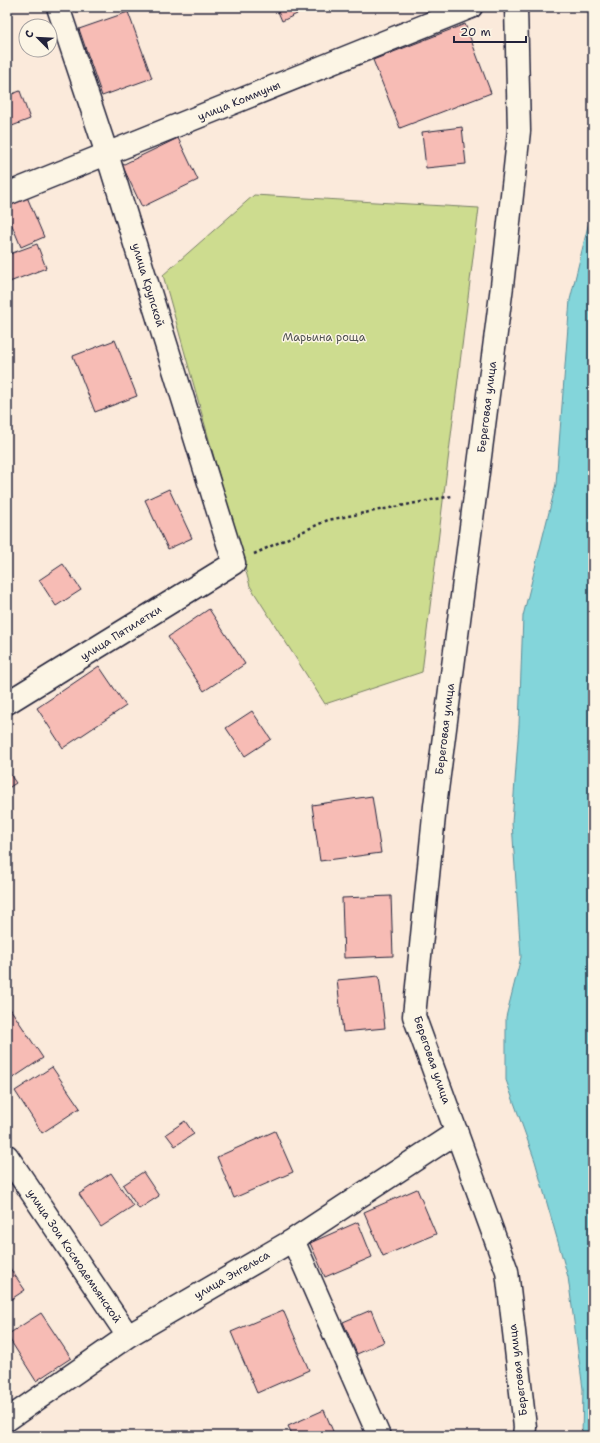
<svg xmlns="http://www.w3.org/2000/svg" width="600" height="1443" viewBox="0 0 600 1443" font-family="'Shantell Sans',sans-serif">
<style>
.green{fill:#cddc8f;stroke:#787f65}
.water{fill:#83d5da;stroke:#5c8d9a}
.building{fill:#f7bcb5;stroke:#22223b}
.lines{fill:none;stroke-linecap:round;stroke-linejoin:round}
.minor-casing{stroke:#22223b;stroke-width:25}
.path{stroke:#22223b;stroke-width:2.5;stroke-dasharray:3 3;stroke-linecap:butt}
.minor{stroke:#fcf5e5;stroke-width:22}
.labels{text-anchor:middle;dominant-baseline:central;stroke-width:3;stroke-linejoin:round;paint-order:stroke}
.street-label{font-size:11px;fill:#22223b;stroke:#fcf5e5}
.park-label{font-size:11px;fill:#4d5050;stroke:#fcf5e5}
</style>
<rect width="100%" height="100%" fill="#fbeadb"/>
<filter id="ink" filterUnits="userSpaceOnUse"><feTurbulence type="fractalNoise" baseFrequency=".025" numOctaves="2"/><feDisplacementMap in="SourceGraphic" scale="8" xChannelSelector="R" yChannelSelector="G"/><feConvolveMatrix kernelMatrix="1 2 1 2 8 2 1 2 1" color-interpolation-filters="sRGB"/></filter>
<g filter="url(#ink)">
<!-- green -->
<path class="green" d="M254,195L479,208L422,672L325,704L250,586L163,275Z"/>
<!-- water -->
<path class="water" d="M593,205V1436H582L583,1389L568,1277L535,1161L506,1080V1017L521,957L512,823L519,725L523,616L556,484L570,300Z"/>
<!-- building -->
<path class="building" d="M75,7H89L76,12Z
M276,7H294L297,14L282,21Z
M128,12L152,78L102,96L79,29Z
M465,24L491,93L400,128L373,60Z
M20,91L30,119L7,128V96Z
M462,127L466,164L426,168L422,132Z
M178,138L198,180L142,207L122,165Z
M27,197L44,237L21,247L7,213V205Z
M37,244L46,268L7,283V255Z
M115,340L137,396L95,412L73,356Z
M169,489L192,538L168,549L145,500Z
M63,564L81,590L56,606L39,580Z
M209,609L245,664L204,691L168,637Z
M99,666L126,706L63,748L37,708Z
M252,711L271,739L245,756L226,728Z
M7,770L16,783L7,789Z
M372,796L381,853L320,861L312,805Z
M391,896L393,956L344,958L342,898Z
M379,976L385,1028L343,1032L337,980Z
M7,1004L43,1058L13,1078L7,1068Z
M52,1067L80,1108L42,1133L15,1091Z
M185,1121L194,1134L175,1146L166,1134Z
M275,1131L293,1172L234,1198L217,1157Z
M143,1172L159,1196L139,1209L123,1185Z
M111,1173L133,1206L101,1227L79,1194Z
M417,1189L436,1234L383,1256L364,1212Z
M358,1222L372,1257L325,1277L310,1243Z
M7,1264L25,1290L7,1302Z
M283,1310L309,1370L257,1393L231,1332Z
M371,1310L384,1342L357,1354L343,1322Z
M41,1313L71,1358L36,1381L7,1335Z
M324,1410L335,1436H293L288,1426Z"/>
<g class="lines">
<defs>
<path id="minor" d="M516,7L519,131L502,286L435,806L414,1016L507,1271L525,1427L524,1436
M7,194L471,7
M7,703L234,563L107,154L58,7
M7,1156L128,1336
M293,1240L379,1436
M7,1420L128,1336L293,1240L457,1132"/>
</defs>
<!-- minor casing -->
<use href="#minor" class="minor-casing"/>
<!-- path -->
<path class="path" d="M254,554L328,520L452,496"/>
<!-- minor -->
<use href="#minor" class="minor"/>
</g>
</g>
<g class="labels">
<!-- street labels -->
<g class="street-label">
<text transform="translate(239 101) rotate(-22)">улица Коммуны</text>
<text transform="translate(148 285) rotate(73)">улица Крупской</text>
<text transform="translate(487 407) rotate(-83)">Береговая улица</text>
<text transform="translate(121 633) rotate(-32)">улица Пятилетки</text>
<text transform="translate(445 729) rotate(-83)">Береговая улица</text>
<text transform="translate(432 1060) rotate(71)">Береговая улица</text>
<text transform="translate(74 1256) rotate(56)">улица Зои Космодемьянской</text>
<text transform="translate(232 1275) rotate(-30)">улица Энгельса</text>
<text transform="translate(518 1370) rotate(-97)">Береговая улица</text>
</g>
<!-- park labels -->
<g class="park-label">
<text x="324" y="337">Марьина роща</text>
</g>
</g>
<!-- margin -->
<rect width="600" height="1443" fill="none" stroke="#fcf5e5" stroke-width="24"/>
<rect x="12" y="12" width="576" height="1419" fill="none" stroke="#22223b" stroke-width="1.5" filter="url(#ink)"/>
<!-- north arrow -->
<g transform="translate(38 38) rotate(294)"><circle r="19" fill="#fcf5e5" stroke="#a5a1a1"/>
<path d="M0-3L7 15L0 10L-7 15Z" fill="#22223b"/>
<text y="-6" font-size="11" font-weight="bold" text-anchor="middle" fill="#22223b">С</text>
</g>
<!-- scale -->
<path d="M454 36v6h72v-6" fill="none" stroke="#22223b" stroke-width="2"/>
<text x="460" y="36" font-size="12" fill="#22223b" stroke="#fcf5e5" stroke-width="3" paint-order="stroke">20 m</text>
</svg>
